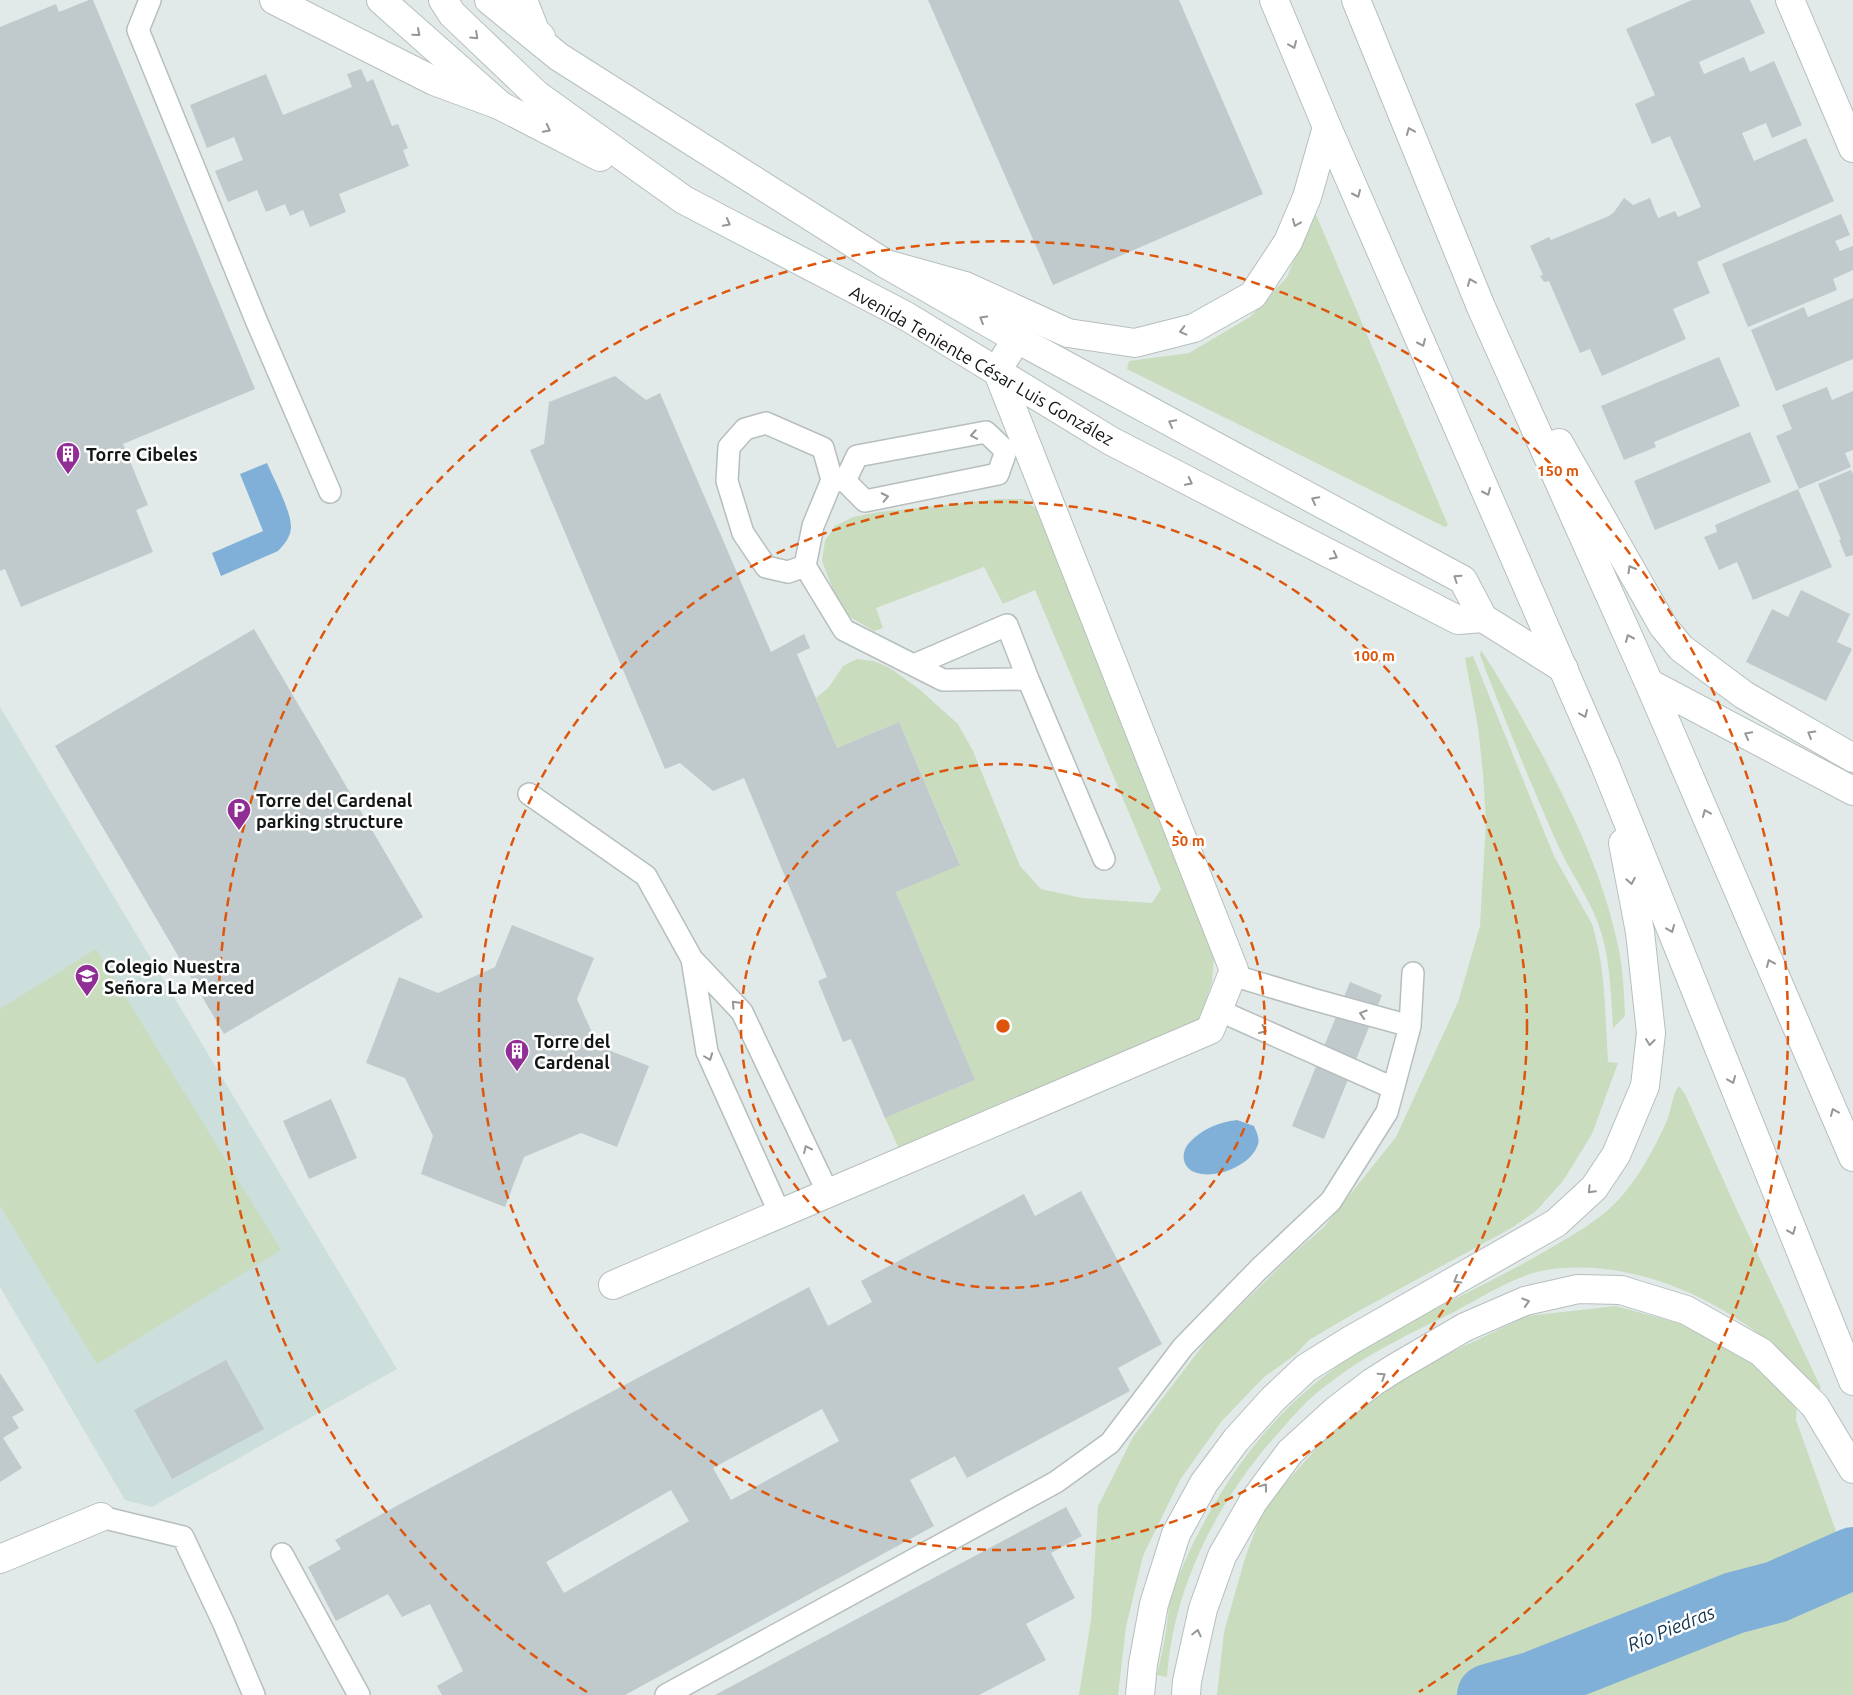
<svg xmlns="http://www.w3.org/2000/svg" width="1853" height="1695" viewBox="0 0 1853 1695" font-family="Ubuntu,sans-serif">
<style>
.built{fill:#ccdfdd}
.green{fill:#c9dcbe}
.water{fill:#80b0d7}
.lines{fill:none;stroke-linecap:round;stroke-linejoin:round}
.river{stroke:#80b0d7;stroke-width:62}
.building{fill:#c0c9cb;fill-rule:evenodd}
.lane-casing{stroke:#b6bfbe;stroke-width:24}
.street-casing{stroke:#b6bfbe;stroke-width:30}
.secondary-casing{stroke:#b6bfbe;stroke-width:30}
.highway-casing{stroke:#b6bfbe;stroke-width:30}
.lane{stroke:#fff;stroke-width:21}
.street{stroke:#fff;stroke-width:28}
.secondary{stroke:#fff;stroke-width:28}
.highway{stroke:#fff;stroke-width:28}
.oneway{stroke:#959696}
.ring{fill:none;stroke:#dd560c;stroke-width:2.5;stroke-dasharray:9 6}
.labels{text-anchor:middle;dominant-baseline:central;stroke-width:5;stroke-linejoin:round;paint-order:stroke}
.street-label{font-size:18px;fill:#131616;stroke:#fff}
.poi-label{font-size:18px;font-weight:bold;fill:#131616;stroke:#fff;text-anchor:start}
.water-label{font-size:19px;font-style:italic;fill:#103550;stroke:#fff}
.centre{fill:#dd560c;stroke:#fff;stroke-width:2.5}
.ring-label{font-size:15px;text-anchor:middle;font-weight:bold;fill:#dd560c;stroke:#fff;stroke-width:5;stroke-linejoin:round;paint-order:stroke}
</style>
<rect width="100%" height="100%" fill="#e1eae9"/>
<!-- built -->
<path class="built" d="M0,707L397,1369L152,1507L125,1500L0,1287Z"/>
<!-- green -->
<path class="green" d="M1314,210L1448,525L1445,527L1127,369L1129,361L1189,353L1250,317L1287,277Z
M999,499H1023L1038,510L1214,958L1212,982L1198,1023L901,1153L885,1118L975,1080L896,892L960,864L899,722L837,748L816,698L829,687L843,666L857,659L874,661L890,668L919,689L958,724L973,751L1020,866L1041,889L1082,898L1152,903L1161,889L1035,590L1003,604L984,567L876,608L883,628L874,631L850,617L834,592L822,561L825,541L835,526L853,517L880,512Z
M1481,650C1504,685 1524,721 1544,758C1574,816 1603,876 1617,941C1623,966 1624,991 1625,1016L1613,1028C1611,993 1610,955 1598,923C1587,894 1568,869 1556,841C1529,780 1504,718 1480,655Z
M1473,656L1554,856L1592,924C1606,968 1605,1016 1608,1062L1618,1063L1592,1134L1563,1181L1536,1211L1510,1229L1355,1313L1309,1340L1296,1354L1264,1377L1221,1422L1180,1480L1143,1556L1126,1627L1118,1695H1079L1091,1620L1098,1506L1133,1437L1210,1336L1294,1253L1324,1227L1396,1137L1458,1002L1480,926L1486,822L1483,773L1478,727L1465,658Z
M96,949L281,1250L97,1364L0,1206V1009Z
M1679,1086L1685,1094L1736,1208L1821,1388L1817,1391C1758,1316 1650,1257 1553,1269C1521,1272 1482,1297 1454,1312C1411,1333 1366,1354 1328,1384C1310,1397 1295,1414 1280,1431C1218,1500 1174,1584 1167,1677L1157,1675C1160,1660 1164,1645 1166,1631C1168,1619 1168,1609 1171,1598C1180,1569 1194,1541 1208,1515C1264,1416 1327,1363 1427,1313C1472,1290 1516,1269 1559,1243C1576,1233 1593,1223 1608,1210C1633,1188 1651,1155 1665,1125C1671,1114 1672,1093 1679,1086Z
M1616,1306L1678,1323L1739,1353L1797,1400L1796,1420L1842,1548L1644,1625L1599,1649L1557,1663L1509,1683L1461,1695H1217L1224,1632L1245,1558L1264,1507L1333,1430L1393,1383L1454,1351L1527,1316Z
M1849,1566L1853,1573V1695H1513L1573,1676L1671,1635L1816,1582Z"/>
<!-- water -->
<path class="water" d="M267,463C274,479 291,511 291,527C291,536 284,545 278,551L221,576L212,553L263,531L240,474Z
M1237,1120L1254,1126C1256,1131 1260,1138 1258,1144C1252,1165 1217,1179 1197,1173C1182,1169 1180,1153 1189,1143C1202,1129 1219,1122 1237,1120Z"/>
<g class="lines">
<!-- river -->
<path class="river" d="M1488,1695L1534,1682L1734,1603L1776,1592L1853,1558"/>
</g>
<!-- building -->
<path class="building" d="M89,0H93L255,389L123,444L148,505L136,510L153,552L21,607L5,569L0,571V27L56,4L59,12Z
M928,0H1179L1263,194L1053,285Z
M1692,0H1750L1765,33L1699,62L1704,74L1744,57L1750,72L1774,61L1802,125L1772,138L1766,123L1742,133L1754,161L1806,138L1834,201L1697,262L1710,293L1673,309L1686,339L1602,376L1590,349L1580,353L1549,281L1544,282L1540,276L1543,275L1530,246L1549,237L1551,240L1609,216L1614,212L1624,198L1633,205L1650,198L1658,218L1675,211L1678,217L1701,207L1670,136L1652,144L1635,104L1655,95L1626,29Z
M361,69L367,82L373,79L392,126L398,124L408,148L403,150L409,166L339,194L346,212L310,227L303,210L290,216L285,204L266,212L257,190L228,202L215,171L243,160L234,137L207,148L190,105L266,74L283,115L352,87L347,74Z
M1841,214L1850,235L1835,241L1840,251L1853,246V270L1833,279L1837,290L1748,327L1722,264Z
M1853,298V359L1776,391L1751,330L1804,307L1808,317Z
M1719,357L1740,406L1654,442L1656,447L1624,460L1601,406Z
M615,376L646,400L660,393L771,652L804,634L810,648L797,654L837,748L899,722L960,865L896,892L975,1080L885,1118L851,1039L843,1042L818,981L827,977L744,778L713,791L680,763L665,769L530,450L544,444L549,402Z
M1827,387L1832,400L1853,391V450L1845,453L1851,467L1799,489L1776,436L1792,429L1782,405Z
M1750,432L1771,482L1655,530L1634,481Z
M1851,470L1853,474V555L1846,557L1839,540L1841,539L1818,484Z
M1798,489L1832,567L1753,600L1737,562L1719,570L1704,537L1717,532L1715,525Z
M1801,590L1850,614L1837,642L1852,649L1826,701L1746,662L1772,609L1788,617Z
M254,629L423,917L224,1034L55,746Z
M512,925L594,958L577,999L598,1046L649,1066L617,1147L581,1133L524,1157L505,1207L421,1174L433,1136L405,1078L366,1063L399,977L438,993L495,967Z
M1350,982L1382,995L1324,1139L1292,1126Z
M331,1099L357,1158L309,1179L283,1121Z
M1081,1191L1162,1344L1118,1368L1130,1391L967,1478L955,1456L910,1480L934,1526L625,1695H442L437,1686L463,1671L430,1604L402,1617L388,1594L336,1621L308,1567L341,1549L335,1540L400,1504L809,1287L828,1326L872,1302L861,1281L1024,1194L1035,1216ZM822,1409L839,1441L731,1500L713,1468ZM671,1490L689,1521L564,1593L546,1562Z
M226,1360L264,1429L172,1479L134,1410Z
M0,1373L24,1410L12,1417L19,1428L3,1438L22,1468L0,1482Z
M1066,1507L1082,1536L1051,1553L1075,1598L1026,1624L1046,1660L979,1695H715Z"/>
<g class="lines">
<defs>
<path id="lane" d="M150,0L138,30L256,320L330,492
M766,423L823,448L832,480L813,526L805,566L788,572L766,567L743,533L727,481L729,447L745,429Z
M832,480L845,481L865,501L998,474L1006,451L986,432L857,456L845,481
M805,566L844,630L943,680L1028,679L1104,859
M914,665L1007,625L1028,679
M529,794L646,876L692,959
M1232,975L1312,999L1410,1026
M1218,1010L1393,1088
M780,1214L707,1052L692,959L742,1012L828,1193
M101,1517L183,1537L224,1624L254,1695
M282,1554L359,1695
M666,1695L1056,1482L1110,1443L1183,1347L1259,1269L1331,1201L1387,1112L1410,1026L1413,973"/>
<path id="street" d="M274,0L434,81L499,105
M1790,0L1853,148
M613,1285L1210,1030L1234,970L997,370L1017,339
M0,1559L101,1517"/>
<path id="secondary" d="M381,0L501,106L600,157
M443,0L452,14L537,95L684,200L906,316L1111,441L1458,620L1483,618
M489,0L559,57L886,264L1017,339L1463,580L1483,618L1564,669
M523,0L535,31L541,37"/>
<path id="highway" d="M1274,0L1327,127L1605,765L1853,1381
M1356,0L1481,307L1649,683L1853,1157
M886,264L965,286L1068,333L1135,343L1194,328L1253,295L1288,242L1307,197L1327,127
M1559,443L1663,626L1681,648L1744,695L1853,758
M1649,683L1853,791
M1140,1695L1143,1664L1154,1604L1176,1534L1204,1483L1236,1440L1273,1399L1306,1368L1351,1340L1556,1223L1594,1188L1616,1155L1645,1086L1651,1033L1640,932L1623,843
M1186,1695L1187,1681L1203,1609L1222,1556L1253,1502L1290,1452L1335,1411L1373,1382L1395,1368L1465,1327L1525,1301L1578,1289L1621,1290L1686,1310L1761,1352L1815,1406L1853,1469"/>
</defs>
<!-- lane casing -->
<use href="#lane" class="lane-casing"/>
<!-- street casing -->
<use href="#street" class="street-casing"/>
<!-- secondary casing -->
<use href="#secondary" class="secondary-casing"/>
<!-- highway casing -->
<use href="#highway" class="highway-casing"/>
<!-- lane -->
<use href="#lane" class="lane"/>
<!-- street -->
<use href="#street" class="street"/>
<!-- secondary -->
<use href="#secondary" class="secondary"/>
<!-- highway -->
<use href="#highway" class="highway"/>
</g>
<!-- one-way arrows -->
<defs><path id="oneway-chevron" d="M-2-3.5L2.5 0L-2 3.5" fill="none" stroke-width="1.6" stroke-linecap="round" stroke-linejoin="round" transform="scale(1.25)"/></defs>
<g class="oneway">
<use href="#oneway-chevron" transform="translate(417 33) rotate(41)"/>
<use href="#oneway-chevron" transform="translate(475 36) rotate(43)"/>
<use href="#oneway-chevron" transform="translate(1293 45) rotate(67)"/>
<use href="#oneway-chevron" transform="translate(547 129) rotate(27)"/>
<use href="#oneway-chevron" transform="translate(1410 131) rotate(-112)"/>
<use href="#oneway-chevron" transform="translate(1357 194) rotate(66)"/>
<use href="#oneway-chevron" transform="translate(727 223) rotate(28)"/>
<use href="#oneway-chevron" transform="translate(1296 223) rotate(113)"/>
<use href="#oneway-chevron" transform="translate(1471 282) rotate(-112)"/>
<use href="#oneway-chevron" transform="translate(983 319) rotate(-150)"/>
<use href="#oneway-chevron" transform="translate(1183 331) rotate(166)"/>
<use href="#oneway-chevron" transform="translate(1422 343) rotate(66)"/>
<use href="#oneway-chevron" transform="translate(1172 423) rotate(-152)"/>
<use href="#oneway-chevron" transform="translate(974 435) rotate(170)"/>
<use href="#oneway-chevron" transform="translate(1189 482) rotate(27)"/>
<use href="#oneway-chevron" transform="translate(1487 492) rotate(66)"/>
<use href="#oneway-chevron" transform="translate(885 497) rotate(-12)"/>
<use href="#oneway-chevron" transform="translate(1315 500) rotate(-152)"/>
<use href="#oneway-chevron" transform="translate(1334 556) rotate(27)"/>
<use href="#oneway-chevron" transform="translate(1631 569) rotate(-120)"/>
<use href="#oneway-chevron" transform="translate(1457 578) rotate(-146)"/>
<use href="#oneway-chevron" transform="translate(1629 638) rotate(-114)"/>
<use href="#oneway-chevron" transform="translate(1584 714) rotate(67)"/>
<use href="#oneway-chevron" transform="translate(1811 734) rotate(-150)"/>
<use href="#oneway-chevron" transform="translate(1748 735) rotate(-152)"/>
<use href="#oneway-chevron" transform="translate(1706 813) rotate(-113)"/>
<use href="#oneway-chevron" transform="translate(1631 881) rotate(80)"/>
<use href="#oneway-chevron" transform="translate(1671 929) rotate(68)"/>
<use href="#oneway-chevron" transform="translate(1770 963) rotate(-113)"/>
<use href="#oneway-chevron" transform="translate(735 1004) rotate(-133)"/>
<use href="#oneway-chevron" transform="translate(1363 1014) rotate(-163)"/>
<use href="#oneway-chevron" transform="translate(1263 1030) rotate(24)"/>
<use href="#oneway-chevron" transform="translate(1650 1042) rotate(97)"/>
<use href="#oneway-chevron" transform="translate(709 1057) rotate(69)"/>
<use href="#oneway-chevron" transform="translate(1732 1080) rotate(68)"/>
<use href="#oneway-chevron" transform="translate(1834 1112) rotate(-113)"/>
<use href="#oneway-chevron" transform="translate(807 1149) rotate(-115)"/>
<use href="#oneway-chevron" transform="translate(1591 1190) rotate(134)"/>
<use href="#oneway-chevron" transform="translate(1792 1231) rotate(68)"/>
<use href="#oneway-chevron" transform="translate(1457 1280) rotate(150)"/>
<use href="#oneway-chevron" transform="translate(1526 1302) rotate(-17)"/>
<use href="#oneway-chevron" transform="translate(1382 1376) rotate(-33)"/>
<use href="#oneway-chevron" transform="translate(1264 1487) rotate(-53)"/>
<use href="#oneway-chevron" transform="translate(1197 1633) rotate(-77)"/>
</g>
<!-- distance rings -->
<g class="ring">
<circle cx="1003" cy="1026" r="262"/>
<circle cx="1003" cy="1026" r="524"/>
<path d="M587 1692A785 785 0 1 1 1419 1692"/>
</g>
<!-- icons -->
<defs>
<symbol id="building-pin" viewBox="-11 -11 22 30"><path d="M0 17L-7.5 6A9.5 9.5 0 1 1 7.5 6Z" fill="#912e95" stroke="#fff"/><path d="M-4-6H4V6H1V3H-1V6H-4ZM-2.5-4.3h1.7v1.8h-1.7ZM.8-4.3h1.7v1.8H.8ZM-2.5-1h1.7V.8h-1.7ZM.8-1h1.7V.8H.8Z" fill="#fff"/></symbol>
<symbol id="parking-pin" viewBox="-11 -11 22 30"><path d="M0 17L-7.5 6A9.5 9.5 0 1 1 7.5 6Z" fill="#912e95" stroke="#fff"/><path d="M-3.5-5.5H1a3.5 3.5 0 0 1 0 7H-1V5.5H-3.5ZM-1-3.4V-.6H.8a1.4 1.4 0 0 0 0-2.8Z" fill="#fff"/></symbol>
<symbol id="school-pin" viewBox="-11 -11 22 30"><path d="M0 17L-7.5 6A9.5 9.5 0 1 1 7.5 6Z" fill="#912e95" stroke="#fff"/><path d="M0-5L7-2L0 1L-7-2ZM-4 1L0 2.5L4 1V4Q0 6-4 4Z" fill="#fff"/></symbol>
</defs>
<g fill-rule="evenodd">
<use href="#building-pin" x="54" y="440" width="28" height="38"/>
<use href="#parking-pin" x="225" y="796" width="28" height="38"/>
<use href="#school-pin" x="73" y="962" width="28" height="38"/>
<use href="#building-pin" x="503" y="1037" width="28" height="38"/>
</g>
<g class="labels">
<!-- street labels -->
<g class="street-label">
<text transform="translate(982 365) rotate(30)">Avenida Teniente César Luis González</text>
</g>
<!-- poi labels -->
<g class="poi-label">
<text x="86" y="454">Torre Cibeles</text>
<text x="256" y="800">Torre del Cardenal<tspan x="256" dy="21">parking structure</tspan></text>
<text x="104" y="966">Colegio Nuestra<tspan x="104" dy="21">Señora La Merced</tspan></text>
<text x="534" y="1041">Torre del<tspan x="534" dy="21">Cardenal</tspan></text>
</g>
<!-- water labels -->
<g class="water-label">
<text transform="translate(1671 1628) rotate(-22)">Río Piedras</text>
</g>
</g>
<circle cx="1003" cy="1026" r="8" class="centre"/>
<g class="ring-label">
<text x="1558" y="476">150 m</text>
<text x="1374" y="661">100 m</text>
<text x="1188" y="846">50 m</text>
</g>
</svg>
